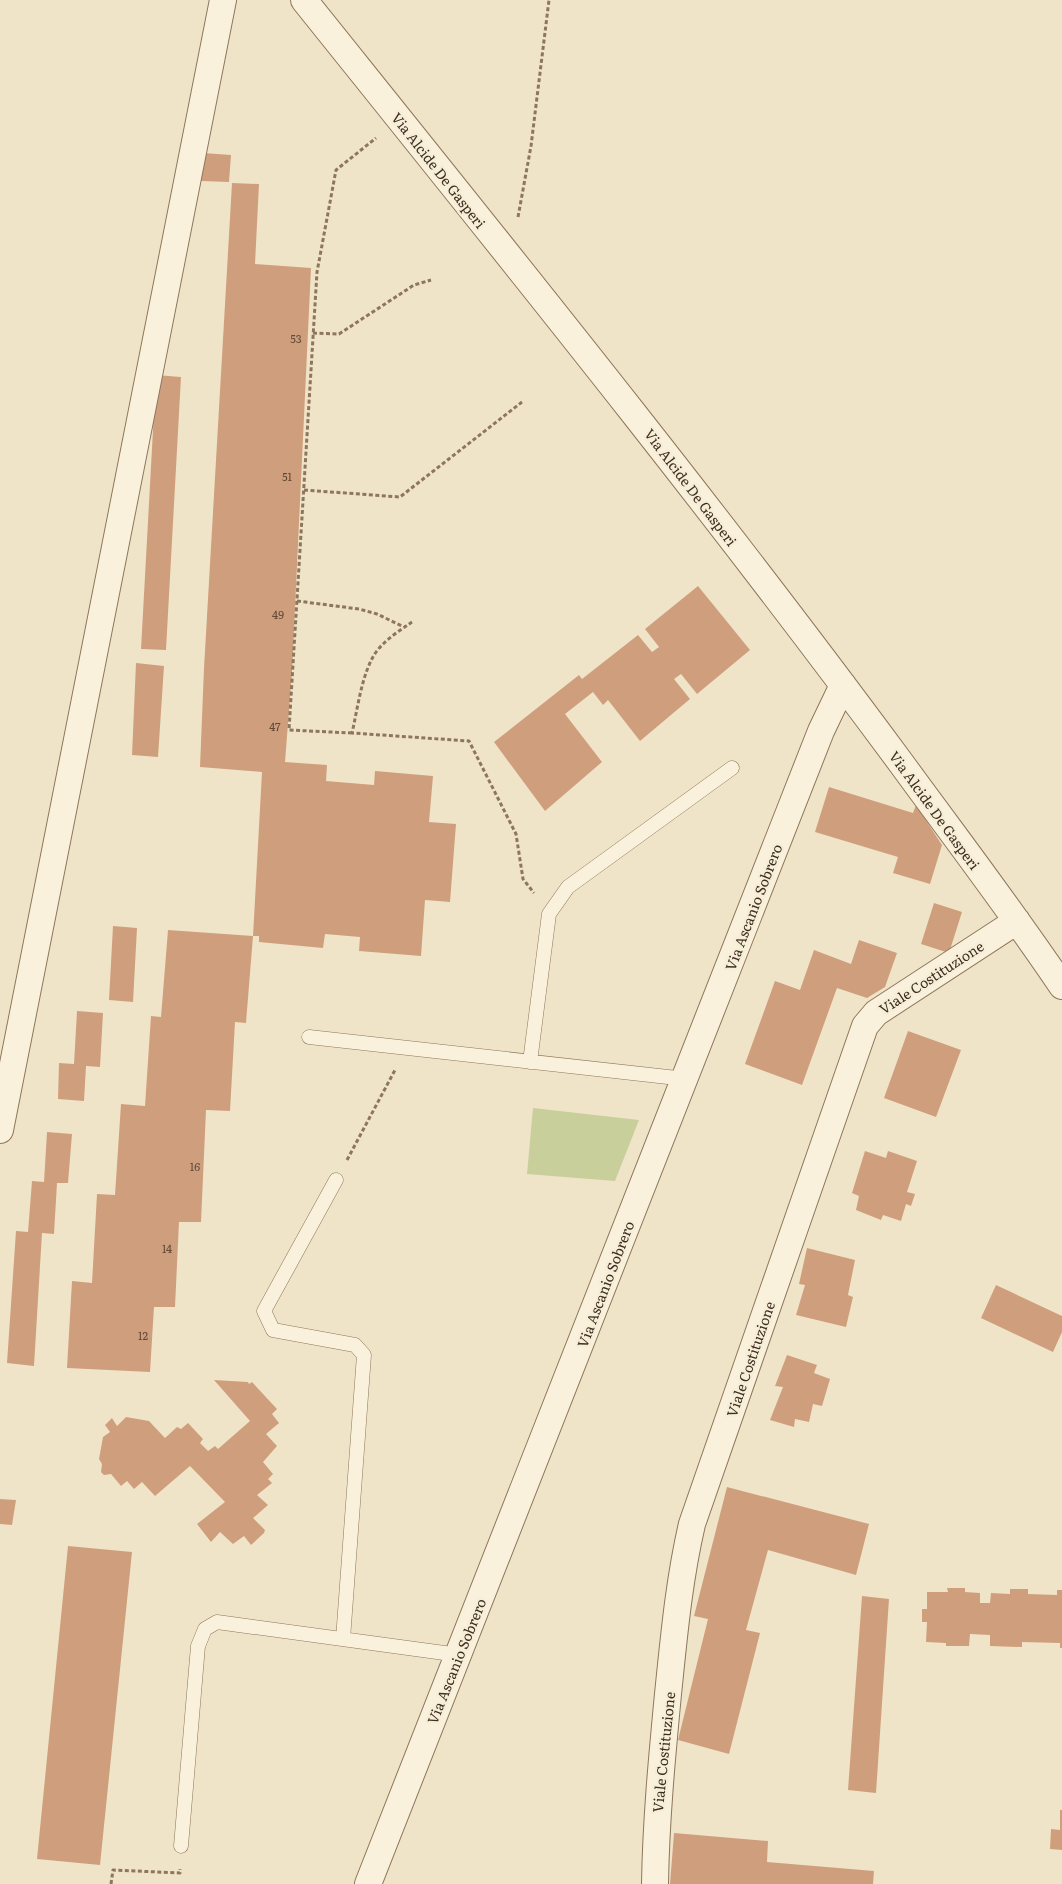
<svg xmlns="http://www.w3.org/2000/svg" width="1062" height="1884" viewBox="0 0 1062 1884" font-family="Literata,serif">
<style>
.green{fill:#c9cf9b}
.building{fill:#cf9f7d}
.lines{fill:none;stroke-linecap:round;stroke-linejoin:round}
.service-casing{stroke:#8d765c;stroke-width:15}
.minor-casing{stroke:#8d765c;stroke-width:28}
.path{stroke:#8d765c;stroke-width:3;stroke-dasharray:4 2.5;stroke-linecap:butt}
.service{stroke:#faf1dc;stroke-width:14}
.minor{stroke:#faf1dc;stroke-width:26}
.labels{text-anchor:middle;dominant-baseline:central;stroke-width:5;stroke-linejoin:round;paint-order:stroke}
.number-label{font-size:11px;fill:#624a37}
.street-label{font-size:14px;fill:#3d2e20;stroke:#f7eed8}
</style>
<rect width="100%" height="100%" fill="#f0e4c8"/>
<!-- green -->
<path class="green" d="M533,1108L639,1120L615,1181L527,1174Z"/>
<!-- building -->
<path class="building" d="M203,153L231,155L229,182L201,181Z
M232,183L259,184L255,264L311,268L292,672L285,762L327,765L326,781L374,785L375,771L433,776L429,822L456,824L450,902L425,900L421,956L359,951L360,937L325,934L323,948L259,942V936H253L262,772L200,767L204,668Z
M156,375L181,377L166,650L141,649Z
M698,586L750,650L697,694L681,674L674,679L690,699L640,741L608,700L603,705L593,692L565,714L602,762L545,811L494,742L579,675L582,679L638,635L652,652L659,647L645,629Z
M136,663L164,666L158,757L132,755Z
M829,787L913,813L916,805L942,845L930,884L893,873L898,857L815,832Z
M934,903L962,912L949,953L921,944Z
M113,926L137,928L133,1002L109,1000Z
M168,930L253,936L246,1023L235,1022L230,1111L206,1110L201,1222H179L175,1307H154L150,1372L67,1368L72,1281L92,1283L97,1194L115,1195L121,1104L145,1106L151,1016L161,1017Z
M859,940L897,953L885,987L867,998L837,988L802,1085L745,1064L775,981L800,990L814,950L851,964Z
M77,1011L103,1013L100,1067L86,1066L84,1101L58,1099L59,1063L74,1064Z
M908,1031L961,1050L936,1117L884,1098Z
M47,1132L72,1134L68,1183H57L54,1234L42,1233L34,1366L7,1363L16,1231L28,1232L32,1181L44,1182Z
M865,1151L886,1158L888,1151L917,1161L907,1192L915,1194L911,1206L906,1204L901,1221L883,1215L881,1220L856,1210L859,1196L852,1193Z
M807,1248L855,1260L848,1295L853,1297L846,1327L796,1315L805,1285L799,1284Z
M996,1285L1062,1316V1332L1053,1352L981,1318Z
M787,1355L817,1365L814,1373L830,1379L822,1406L813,1404L809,1422L795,1419L794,1427L770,1420L783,1387L775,1386Z
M214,1380L248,1382L249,1384L252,1382L277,1409L272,1414L279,1423L266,1434L277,1446L263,1462L273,1474L268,1479L272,1483L257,1495L268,1505L253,1518L265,1530L264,1533L251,1545L244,1536L233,1544L220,1532L211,1542L197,1524L225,1502L190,1466L155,1496L142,1482L134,1489L127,1481L121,1486L111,1474L104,1475L101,1472L102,1464L99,1459L103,1437L110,1432L105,1425L112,1418L117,1426L126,1417L149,1421L165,1438L177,1427L181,1429L188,1423L203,1439L200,1443L208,1451L215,1446L218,1449L250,1421Z
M727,1487L869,1524L856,1575L768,1550L746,1630L760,1633L729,1754L678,1740L708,1619L694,1616Z
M0,1499L16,1500L12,1525L0,1524Z
M68,1546L132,1552L100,1865L37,1859Z
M947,1588H965V1592L980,1593V1603H990L991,1593L1010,1594V1589H1028V1594L1057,1595V1590H1062V1648H1060V1643L1022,1642V1647L990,1646V1635L970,1634L969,1646H946V1643L926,1642L927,1622H922V1609H927V1592H948Z
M862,1596L889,1599L876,1793L848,1790Z
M1060,1810H1062V1850L1050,1849L1051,1829L1060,1830Z
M674,1833L768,1841L767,1862L874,1871L873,1884H670Z"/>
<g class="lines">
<defs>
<path id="service" d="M309,1037L686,1079
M530,1062L549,914L568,887L732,768
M336,1180L264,1311L273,1330L355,1345L364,1355L343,1639
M181,1846L198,1646L205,1629L217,1622L459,1655"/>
<path id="minor" d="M304,0C506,252 709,503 901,763C955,837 1011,910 1062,986
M0,1130L223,0
M368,1884L821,731L843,685
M655,1884C656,1820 662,1757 668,1694C674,1636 679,1580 692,1524L865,1026L876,1013L1017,921"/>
</defs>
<!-- service casing -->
<use href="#service" class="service-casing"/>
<!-- minor casing -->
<use href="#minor" class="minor-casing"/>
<!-- path -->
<path class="path" d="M518,217L531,146L549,0
M313,333L339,334L414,285L431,280
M304,490L400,497L522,402
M297,601L359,609L377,614L404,627
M412,622C399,631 383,641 374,655C361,678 358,707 352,733L469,741L516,834L523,879L534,893
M352,733L289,730L317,272L336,170L376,138
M347,1160L395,1070
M111,1884L113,1870L180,1873V1869"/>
<!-- service -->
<use href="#service" class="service"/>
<!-- minor -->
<use href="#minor" class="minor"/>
</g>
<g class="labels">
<!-- number labels -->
<g class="number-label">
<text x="296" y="338">53</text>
<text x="287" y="476">51</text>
<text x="278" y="614">49</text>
<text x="275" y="726">47</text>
<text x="195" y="1166">16</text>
<text x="167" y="1248">14</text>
<text x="143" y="1335">12</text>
</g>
<!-- street labels -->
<g class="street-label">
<text transform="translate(439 170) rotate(52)">Via Alcide De Gasperi</text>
<text transform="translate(691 487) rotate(53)">Via Alcide De Gasperi</text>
<text transform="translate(935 810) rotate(54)">Via Alcide De Gasperi</text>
<text transform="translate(753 907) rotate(-69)">Via Ascanio Sobrero</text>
<text transform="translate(931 977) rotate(-33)">Viale Costituzione</text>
<text transform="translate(605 1284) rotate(-69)">Via Ascanio Sobrero</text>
<text transform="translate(750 1359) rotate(-71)">Viale Costituzione</text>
<text transform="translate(456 1661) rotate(-68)">Via Ascanio Sobrero</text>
<text transform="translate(663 1752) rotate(-84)">Viale Costituzione</text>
</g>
</g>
</svg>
